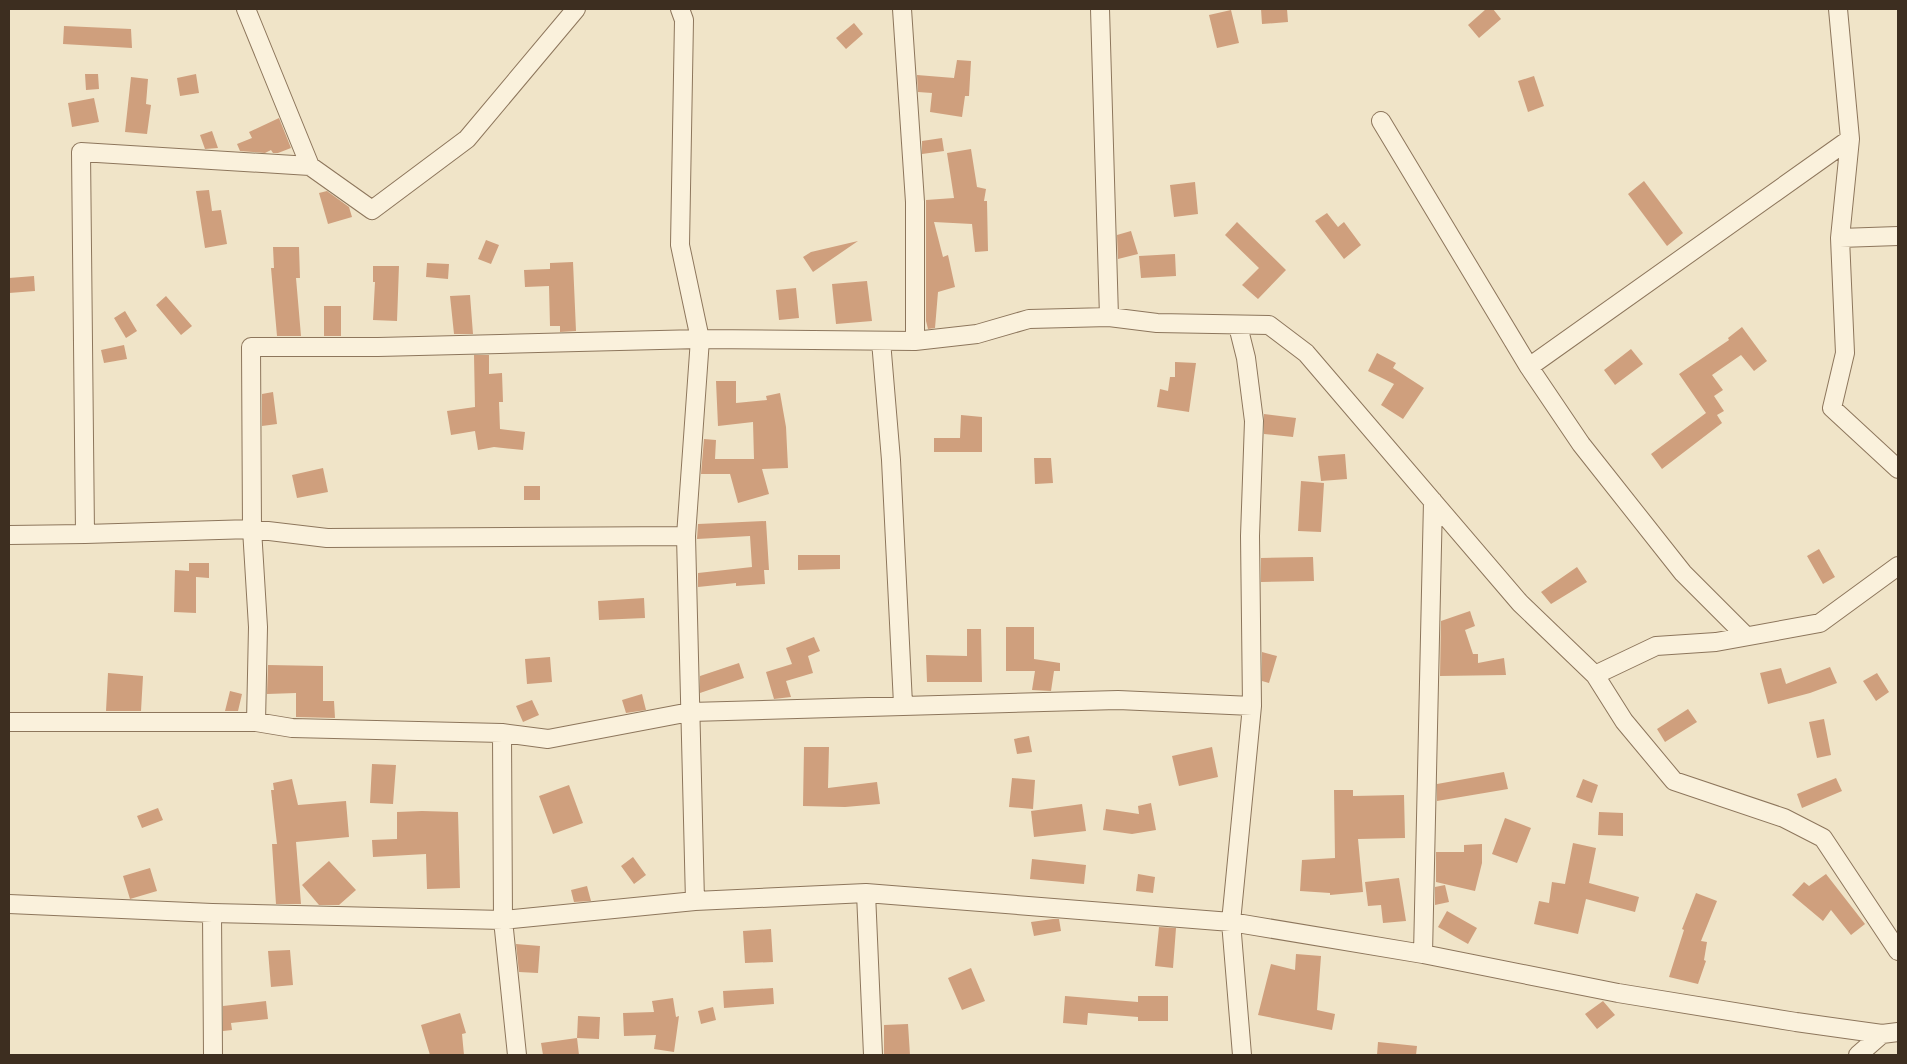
<svg xmlns="http://www.w3.org/2000/svg" width="1907" height="1064" viewBox="0 0 1907 1064" font-family="Merriweather,serif">
<style>
.building{fill:#cf9f7d}
.lines{fill:none;stroke-linecap:round;stroke-linejoin:round}
.minor-casing{stroke:#8d765c;stroke-width:20}
.minor{stroke:#faf1dc;stroke-width:18}
</style>
<rect width="100%" height="100%" fill="#f0e4c8"/>
<!-- building -->
<path class="building" d="M1261,9H1287L1288,22L1262,24Z
M1486,9H1493L1501,19L1479,38L1468,25Z
M1231,10L1239,43L1217,48L1209,15Z
M854,23L863,34L846,49L836,38Z
M64,26L131,29L132,48L63,44Z
M957,60L971,61L969,96H965L962,117L930,112L932,93L918,92L917,75L954,78Z
M85,74H98L99,89L86,90Z
M196,74L199,93L180,96L177,78Z
M1534,76L1544,106L1528,112L1518,81Z
M131,77L148,79L146,104L151,105L147,134L125,132Z
M94,98L99,122L72,127L68,103Z
M279,118L291,148L278,153H273L271,150L265,153L240,151L237,144L252,138L249,132Z
M212,131L218,148L205,149L200,135Z
M942,138L944,151L922,154V141Z
M971,149L977,187L986,189L984,201H987L988,251L975,252L972,224L934,222L943,257L948,255L955,287L938,292L935,328L928,329L926,321V200L954,198L947,153Z
M1644,181L1683,233L1667,246L1628,194Z
M1195,182L1198,214L1174,217L1170,185Z
M209,190L212,211L221,210L227,244L205,248L196,191Z
M327,191L349,207L352,217L328,224L319,193Z
M1327,213L1338,227L1344,222L1361,245L1344,259L1315,221Z
M1237,222L1286,270L1258,299L1242,285L1259,268L1225,235Z
M1131,231L1138,254L1118,259L1117,235Z
M486,240L499,245L491,264L478,259Z
M858,241L813,272L803,257L811,252Z
M273,247H299L300,278H296L301,336H277L271,268H274Z
M1175,254L1176,276L1141,278L1139,256Z
M573,262L576,331L560,332V326H550L549,286L525,287L524,270L550,269V263Z
M427,263L449,264L448,279L426,277Z
M373,266H399L397,321L373,320L375,282H373Z
M34,276L35,291L9,293V278Z
M867,281L872,321L836,324L832,284Z
M796,288L799,318L779,320L776,290Z
M470,295L473,334H454L450,296Z
M166,296L192,326L181,335L156,305Z
M324,306H341V336H324Z
M125,311L137,331L126,338L114,318Z
M1742,327L1767,361L1754,371L1741,355L1712,375L1723,390L1714,396L1724,411L1717,415L1722,423L1662,469L1651,454L1706,413L1679,374L1729,340L1728,338Z
M124,345L127,359L104,363L101,350Z
M1631,349L1643,364L1615,385L1604,370Z
M1377,353L1396,363L1393,368L1424,388L1403,419L1381,405L1394,384L1368,371Z
M474,355H489V374L502,373L503,402H499L500,429L525,432L523,450L494,447L478,450L475,431L451,435L447,411L475,407Z
M1175,362L1196,363L1189,412L1157,407L1160,389L1168,391L1170,377H1175Z
M716,381H736V403L767,400L766,396L780,393L786,427L788,468L762,469L769,494L738,503L730,474H701L704,439L716,440L715,459H754L753,422L718,426Z
M273,392L277,424L262,426V394Z
M1264,414L1296,418L1293,437L1264,434Z
M961,415L982,417V452H934V438H960Z
M1345,454L1347,479L1321,481L1318,456Z
M1034,458H1051L1053,483L1035,484Z
M323,468L328,492L297,498L292,475Z
M1301,481L1324,483L1321,532L1298,531Z
M524,486H540V500H524Z
M766,521L769,570H764L765,584L736,586V583L698,587V573L752,567L750,536L697,539L698,524Z
M1819,549L1835,577L1823,584L1807,556Z
M798,555H840V569L798,570Z
M1313,557L1314,581L1261,582V558Z
M189,563H209V578L196,577V613L174,612L175,570L189,571Z
M1577,567L1587,582L1551,604L1541,592Z
M644,598L645,618L599,620L598,601Z
M1470,611L1475,626L1465,630L1473,654H1478V663L1504,658L1506,675L1440,676L1441,621Z
M1006,627H1034V659L1060,663V671H1054L1051,691L1032,690L1035,671H1006Z
M967,629H981L982,682H927L926,655L967,656Z
M814,637L820,651L808,656L813,673L786,681L791,697L774,699L766,672L792,664L786,648Z
M1262,652L1277,656L1269,683L1262,681Z
M550,657L552,682L527,684L525,659Z
M739,663L744,678L700,693V676Z
M268,665L323,666V701H334L335,718L296,717V693L267,694Z
M1830,667L1837,683L1810,693L1768,704L1760,673L1781,668L1786,684Z
M108,673L143,676L141,711H106Z
M1877,673L1889,692L1876,701L1863,681Z
M230,691L242,694L238,711H225Z
M642,694L646,710L626,713L622,700Z
M532,700L539,715L523,722L516,706Z
M1688,709L1697,722L1665,742L1657,729Z
M1824,719L1831,755L1817,758L1809,722Z
M1029,736L1032,752L1017,754L1014,739Z
M804,747H829L828,788L877,782L880,804L845,807L803,806Z
M1212,747L1218,777L1179,786L1172,756Z
M372,764L396,765L393,804L370,803Z
M1504,772L1508,789L1437,801V784Z
M1012,778L1035,780L1033,809L1009,807Z
M1836,778L1842,791L1802,808L1797,794Z
M292,779L298,805L346,801L349,837L296,842L301,904H276L272,844H277L271,790H274L273,783Z
M1583,779L1598,785L1592,803L1576,797Z
M569,785L583,823L553,834L539,796Z
M1334,790H1353V796L1404,795L1405,838L1358,839L1363,892L1330,895V893L1300,891L1302,860L1335,858Z
M1151,803L1156,830L1132,834L1103,830L1106,809L1139,814L1138,806Z
M1082,804L1086,831L1034,837L1031,811Z
M158,808L163,820L142,828L137,816Z
M422,811L458,812L460,888L427,889L426,854L373,857L372,840L397,839V812Z
M1599,812L1623,813V836L1598,835Z
M1505,818L1531,828L1517,863L1492,854Z
M1573,843L1596,848L1589,883L1639,897L1635,912L1586,899L1578,934L1534,924L1539,901L1549,903L1552,882L1565,884Z
M1482,844V863L1475,891L1436,882V852H1464V845Z
M633,857L646,875L634,884L621,866Z
M1032,859L1086,865L1084,884L1030,879Z
M329,861L356,890L339,905H319L302,885Z
M150,868L157,891L130,899L123,876Z
M1138,874L1155,877L1153,893L1136,891Z
M1826,874L1865,924L1851,935L1831,910L1823,921L1792,895L1804,882L1809,886Z
M1399,878L1406,921L1383,923L1381,905L1368,906L1365,882Z
M1445,885L1449,902L1435,905V887Z
M587,886L591,901L574,902L571,890Z
M1696,893L1717,901L1701,941L1707,942L1704,960L1706,961L1698,984L1669,977L1684,930L1682,929Z
M1447,911L1477,928L1468,944L1438,927Z
M1053,919H1059L1061,931L1034,936L1031,922Z
M1159,927L1176,928L1173,968L1155,966Z
M771,929L773,962L745,963L743,931Z
M516,944L540,946L538,973L519,972Z
M290,950L293,985L271,987L268,951Z
M1296,954L1321,956L1317,1010L1335,1014L1332,1030L1258,1015L1271,964L1295,970Z
M971,968L985,1001L962,1010L948,978Z
M773,988L774,1004L724,1008L723,991Z
M1065,996L1138,1002V996H1168V1021H1138V1017L1088,1013L1087,1025L1063,1023Z
M673,998L676,1017L679,1016L674,1052L654,1049L656,1035L624,1036L623,1013L654,1012L652,1001Z
M266,1001L268,1019L231,1023L232,1030L223,1031V1006Z
M1603,1001L1615,1015L1597,1029L1585,1014Z
M713,1007L716,1020L701,1024L698,1011Z
M460,1013L466,1033L462,1034L464,1055H430L421,1025Z
M578,1016L600,1017L599,1039L577,1038Z
M908,1024L910,1055H884V1025Z
M577,1038L579,1055H543L541,1043Z
M1378,1042L1417,1046L1416,1055H1377Z"/>
<g class="lines">
<defs>
<path id="minor" d="M246,9L310,166
M576,9L467,139L372,210L310,166L81,152L85,534L252,529L327,538L686,536
M680,9L684,20L680,245L700,339L686,536L695,901
M902,9L915,202V341
M1100,9L1109,317
M1838,9L1850,139L1840,238L1845,353L1832,408L1898,469
M1381,121L1529,367L1581,444L1683,573L1745,635
M1840,238L1898,236
M1238,326L1246,358L1254,421L1250,536L1252,706L1231,922L1242,1055
M881,341L891,460L903,704
M1529,367L1850,139
M9,535L85,534
M1595,675L1656,646L1716,642L1820,623L1898,566
M9,722H256L292,728L502,733L548,739L690,712L1118,700L1252,706
M256,722L258,627L252,529L251,347H378L700,339L915,341L977,334L1029,319L1109,317L1157,323L1269,325L1306,353L1520,603L1595,675L1624,721L1674,781L1784,818L1823,838L1898,951
M502,733L503,920L517,1055
M866,893L873,1055
M9,904L212,913L503,920L695,901L866,893L1231,922L1423,954L1618,993L1796,1022L1882,1034L1898,1032
M212,913L213,1055
M1423,954L1433,501
M1858,1055L1882,1034"/>
</defs>
<!-- minor casing -->
<use href="#minor" class="minor-casing"/>
<!-- minor -->
<use href="#minor" class="minor"/>
</g>
<!-- border -->
<rect width="1907" height="1064" fill="none" stroke="#3d2e20" stroke-width="20"/>
</svg>
